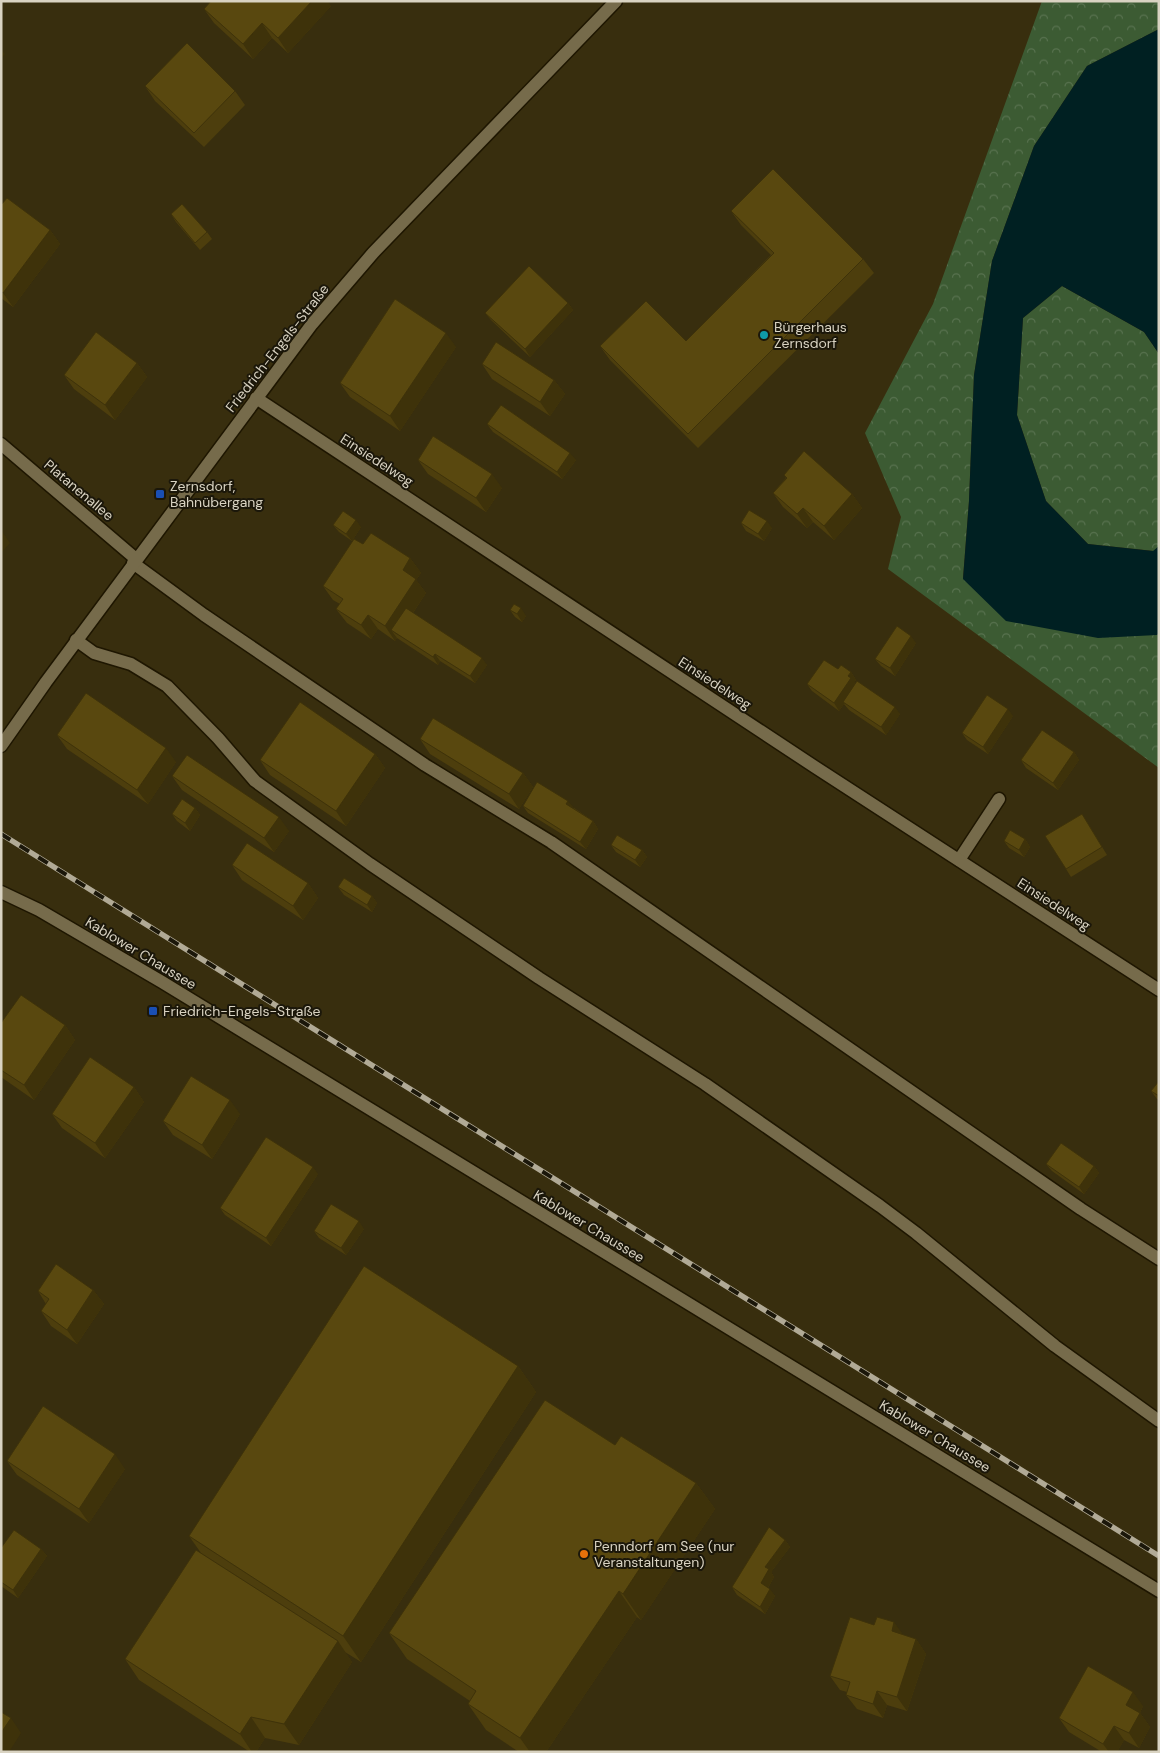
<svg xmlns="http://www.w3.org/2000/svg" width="1160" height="1753" viewBox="0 0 1160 1753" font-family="'DM Sans',sans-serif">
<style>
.forest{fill:url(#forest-crowns)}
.water{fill:#002022}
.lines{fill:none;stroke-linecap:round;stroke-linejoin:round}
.service-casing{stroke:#1e1601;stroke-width:15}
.minor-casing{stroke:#1e1601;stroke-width:15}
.tertiary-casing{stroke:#1e1601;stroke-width:15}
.service{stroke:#766b4b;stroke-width:12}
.minor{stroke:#766b4b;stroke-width:12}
.tertiary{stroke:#766b4b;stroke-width:12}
.rail-casing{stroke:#b1aa96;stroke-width:5.5}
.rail{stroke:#1b170a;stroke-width:4;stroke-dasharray:11;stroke-linecap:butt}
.wall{fill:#4d3e0d}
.shaded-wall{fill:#3e320a}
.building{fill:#59480f;stroke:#3e320a}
.culture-dot{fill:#0f9aa8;stroke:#1b170a;stroke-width:2}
.transit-dot{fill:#1a4fb4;stroke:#1b170a;stroke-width:2}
.food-dot{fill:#e8710a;stroke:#1b170a;stroke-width:2}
.labels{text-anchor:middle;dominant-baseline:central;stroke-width:4;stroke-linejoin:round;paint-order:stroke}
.poi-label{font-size:14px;fill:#d9d3c2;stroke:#1b170a;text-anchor:start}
.street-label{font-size:14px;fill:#d9d3c2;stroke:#1b170a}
</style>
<defs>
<pattern id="forest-crowns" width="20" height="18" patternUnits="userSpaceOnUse" patternTransform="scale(1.25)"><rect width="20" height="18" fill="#3c5b33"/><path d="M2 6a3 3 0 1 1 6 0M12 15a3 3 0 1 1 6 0" fill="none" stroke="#58724f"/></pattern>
</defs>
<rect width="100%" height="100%" fill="#382e0e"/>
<!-- forest -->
<path class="forest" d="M1042,1H1159V29L1087,66L1034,146L992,261L974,375L969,501L963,578L1157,635L1159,633V768L888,569L901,517L865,433L933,304Z
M1062,286L1144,332L1159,354V546L1154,551L1088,544L1046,501L1017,415L1023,318Z"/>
<!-- water -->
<path class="water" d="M1159,29V354L1144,332L1062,286L1023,318L1017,415L1046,501L1088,544L1153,551L1159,546V633L1157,635L1098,638L1006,621L963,579L969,501L974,375L992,261L1034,146L1087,66Z"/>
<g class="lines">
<defs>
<path id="service" d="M133,563L204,615L425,765L551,842L1081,1209L1159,1259
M76,640L94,653L131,664L167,686L218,738L255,781L370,864L539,978L705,1084L880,1206L916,1233L1055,1346L1159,1421
M959,860L999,799"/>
<path id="minor" d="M256,398L815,767L1159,990
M1,444L136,559
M1,746L46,682L312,324L373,253L616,1"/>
<path id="tertiary" d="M1,892L39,910L162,982L1159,1591"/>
</defs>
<!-- service casing -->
<use href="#service" class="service-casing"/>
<!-- minor casing -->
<use href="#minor" class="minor-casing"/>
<!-- tertiary casing -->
<use href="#tertiary" class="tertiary-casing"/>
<!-- service -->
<use href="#service" class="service"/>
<!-- minor -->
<use href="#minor" class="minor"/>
<!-- tertiary -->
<use href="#tertiary" class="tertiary"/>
<defs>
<path id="rail" d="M1,834L1159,1556"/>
</defs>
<!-- rail casing -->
<use href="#rail" class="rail-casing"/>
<!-- rail -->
<use href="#rail" class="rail"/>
</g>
<!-- wall -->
<path class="wall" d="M331,6L288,53L272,38L253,59L214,23L204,9Z
M145,86L235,91L245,105L204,147L155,101Z
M1,205L50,230L60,244L13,307L1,298Z
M731,211L863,259L874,273L698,448L610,360L600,346L686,341L771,255L741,225Z
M171,214L207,232L212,239L200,250L176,222Z
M568,303L573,310L530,357L491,320L485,313Z
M456,347L400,431L350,397L340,383Z
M137,363L147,377L115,420L74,389L64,375Z
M482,364L554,380L565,394L550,416L492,379Z
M487,424L576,460L562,479L493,432Z
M418,460L502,488L486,512L428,474Z
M784,475L852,494L862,508L834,540L813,522L807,528L783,507L773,493L786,478Z
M741,523L772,528L764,541L746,531Z
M333,525L361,527L352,541L339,532Z
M363,544L410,558L421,573L416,580L426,593L413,613L487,665L475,683L440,661L438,665L397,638L395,641L378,629L371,639L347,623L336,609L340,604L333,600L323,586Z
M510,610L526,616L522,622L515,617Z
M916,643L895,676L881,666L875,659Z
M838,669L851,672L856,680L854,683L855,684L900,714L886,735L849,710L844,704L839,711L812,691L807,684Z
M1013,716L988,754L967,740L962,733Z
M57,735L176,762L148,804L67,749Z
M420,739L523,773L533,787L519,809L430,754Z
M1074,752L1079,760L1058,790L1026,768L1021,760Z
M375,754L385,768L346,826L270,775L260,760Z
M172,776L289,831L274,852L182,790Z
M523,806L574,808L593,821L598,829L586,849L528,813Z
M195,808L200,815L190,831L177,821L172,814Z
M1087,822L1107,855L1071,877L1066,869Z
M1025,839L1030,847L1024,857L1009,848L1004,841Z
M611,845L642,850L647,857L640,867L616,852Z
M232,865L308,883L318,898L303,920L242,880Z
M338,887L372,896L377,903L372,912L344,895Z
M1,1023L65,1025L75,1040L34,1100L1,1077Z
M1159,1081V1100L1157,1099L1151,1091Z
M134,1087L144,1102L105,1158L62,1128L52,1114Z
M240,1114L212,1159L173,1135L163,1121Z
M1046,1164L1094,1166L1099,1173L1084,1194L1052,1171Z
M318,1174L271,1246L225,1215L220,1208Z
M364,1229L346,1255L319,1238L314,1231Z
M93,1290L104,1304L77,1344L51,1326L41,1311L46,1304L38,1291Z
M518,1366L536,1392L361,1662L345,1652L352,1662L299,1745L265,1738L256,1752H250L139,1680L125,1659L201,1553L189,1536Z
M615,1445L696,1483L715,1509L641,1620L637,1617L546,1752H519L486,1730L468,1704L470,1701L407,1659L389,1633Z
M7,1461L125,1469L89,1523L17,1475Z
M785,1540L790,1547L771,1572L774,1577L768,1588L775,1596L765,1614L737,1595L732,1587Z
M1,1548L41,1549L47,1556L18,1598L1,1586Z
M903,1635L916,1639L926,1654L907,1711L887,1705L883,1718L857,1709L846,1695L847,1692L840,1690L830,1676Z
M1143,1706L1140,1713L1150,1727L1139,1748L1124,1740L1117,1752H1102L1069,1732L1059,1718Z"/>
<!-- shaded-wall -->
<path class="shaded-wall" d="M312,1H328L331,6L288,53L278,38Z
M262,23L272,38L253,59L243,44Z
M1,50L5,54L1,59Z
M50,230L60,244L13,307L3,293Z
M568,303L573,310L530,357L525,349Z
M446,333L456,347L400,431L390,416Z
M137,363L147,377L115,420L105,405Z
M554,380L565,394L550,416L540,402Z
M570,453L576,460L562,479L557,472Z
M492,474L502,488L486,512L476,498Z
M852,494L862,508L834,540L824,526Z
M803,508L813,522L807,528L797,514Z
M356,520L361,527L352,541L346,534Z
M767,521L772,528L764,541L758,534Z
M1,530L10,543L1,553Z
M410,558L421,573L416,580L426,593L398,635L391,630L397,638L395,641L385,626L403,570Z
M521,608L526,616L522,622L517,614Z
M368,615L378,629L371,639L361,625Z
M911,636L916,643L895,676L890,668Z
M435,654L440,661L438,665L433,657Z
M482,658L487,665L475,683L470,676Z
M851,672L856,680L854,683L857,686L839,711L834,703Z
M895,707L900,714L886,735L881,727Z
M1008,709L1013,716L988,754L983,747Z
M166,748L176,762L148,804L137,790Z
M1074,752L1079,760L1058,790L1053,783Z
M375,754L385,768L346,826L336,811Z
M523,773L533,787L519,809L509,794Z
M568,801L574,808L572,812L566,804Z
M195,808L200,815L190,831L185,823Z
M279,817L289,831L274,852L264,838Z
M593,821L598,829L586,849L580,842Z
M1025,839L1030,847L1024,857L1019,850Z
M642,850L647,857L640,867L635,860Z
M308,883L318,898L303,920L293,906Z
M372,896L377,903L372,912L367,905Z
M65,1025L75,1040L34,1100L24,1085Z
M134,1087L144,1102L105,1158L95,1143Z
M230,1100L240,1114L212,1159L202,1145Z
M1094,1166L1099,1173L1084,1194L1079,1187Z
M313,1167L318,1174L271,1246L266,1238Z
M359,1221L364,1229L346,1255L341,1248Z
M93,1290L104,1304L77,1344L67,1330Z
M518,1366L536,1392L361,1662L343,1636Z
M115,1454L125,1469L89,1523L79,1509Z
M696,1483L715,1509L641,1620L623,1594Z
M785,1540L790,1547L771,1572L774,1577L766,1591L761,1583L765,1567Z
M41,1549L47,1556L18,1598L13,1590Z
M770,1589L775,1596L765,1614L760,1607Z
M619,1591L637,1617L546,1752H530L520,1738Z
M894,1622L904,1636L892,1631Z
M916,1639L926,1654L907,1711L897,1697Z
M338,1641L352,1662L299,1745L284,1724Z
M877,1691L887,1705L883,1718L873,1704Z
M1133,1692L1143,1706L1140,1713L1150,1727L1139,1748L1129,1733L1126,1705Z
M251,1717L265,1738L256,1752H252L240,1734Z
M11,1718L21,1733L9,1752H1V1733Z
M1114,1726L1124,1740L1117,1752H1109L1103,1744Z"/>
<!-- building -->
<path class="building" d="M211,1H312L278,38L262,23L243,44L204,9Z
M187,43L235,91L194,133L145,86Z
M773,169L863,259L688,434L600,346L646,301L686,341L774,253L731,211Z
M7,198L50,230L3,293L1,291V205Z
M182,204L207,232L195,243L171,214Z
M529,266L568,303L525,349L485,313Z
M395,299L446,333L390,416L340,383Z
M96,332L137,363L105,405L64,375Z
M496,342L554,380L540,402L482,364Z
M501,405L570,453L557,472L487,424Z
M433,436L492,474L476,498L418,460Z
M804,451L852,494L824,526L803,508L797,514L773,493L787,478L784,475Z
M749,510L767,521L758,534L741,523Z
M343,511L356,520L346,534L333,525Z
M371,533L410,558L403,570L416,579L385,626L368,615L361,625L336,609L343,599L323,586L354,539L363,544Z
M514,604L521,608L517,614L510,610Z
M406,608L482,658L470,676L435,654L433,657L391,630Z
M897,626L911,636L890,668L875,659Z
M824,660L838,669L841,665L851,672L848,676L851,678L834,703L807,684Z
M857,681L895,707L881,727L843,702Z
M86,693L166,748L137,790L57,735Z
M987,695L1008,709L983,747L962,733Z
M300,702L375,754L336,811L260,760Z
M433,718L523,773L509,794L420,739Z
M1042,730L1074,752L1053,783L1021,760Z
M187,755L279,817L264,838L172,776Z
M537,782L568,801L566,804L593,821L580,842L523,806Z
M182,799L195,808L185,823L172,814Z
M1082,814L1102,847L1066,869L1045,836Z
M1010,830L1025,839L1019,850L1004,841Z
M617,835L642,850L635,860L611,845Z
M247,843L308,883L293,906L232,865Z
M344,878L372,896L367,905L338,887Z
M21,995L65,1025L24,1085L1,1070V1023Z
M90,1057L134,1087L95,1143L52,1114Z
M191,1076L230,1100L202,1145L163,1121Z
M1159,1081V1096L1151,1091Z
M266,1137L313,1167L266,1238L220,1208Z
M1061,1143L1094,1166L1079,1187L1046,1164Z
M331,1204L359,1221L341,1248L314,1231Z
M56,1264L93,1290L67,1330L41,1311L49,1299L38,1291Z
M364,1266L518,1366L343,1636L189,1536Z
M545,1400L615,1445L621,1436L696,1483L623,1594L619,1591L520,1738L468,1704L476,1691L389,1633Z
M43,1406L115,1454L79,1509L7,1461Z
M769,1527L785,1540L765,1567L769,1569L761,1583L770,1589L760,1607L732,1587Z
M14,1530L41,1549L13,1590L1,1582V1548Z
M196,1550L338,1641L284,1724L251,1717L240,1734L125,1659Z
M850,1617L874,1625L877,1617L894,1622L892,1631L916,1639L897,1697L877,1691L873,1704L846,1695L850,1682L830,1676Z
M1088,1666L1133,1692L1126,1705L1140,1713L1129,1733L1114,1726L1103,1744L1059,1718Z
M1,1712L11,1718L1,1733Z"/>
<!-- markers -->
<circle class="culture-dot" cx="764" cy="335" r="5"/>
<g class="transit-dot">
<rect x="155" y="489" width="10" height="10" rx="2.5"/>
<rect x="148" y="1006" width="10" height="10" rx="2.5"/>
</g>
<circle class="food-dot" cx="584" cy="1554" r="5"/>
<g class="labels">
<!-- poi labels -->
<g class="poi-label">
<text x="774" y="327">Bürgerhaus<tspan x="774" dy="16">Zernsdorf</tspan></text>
<text x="170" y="486">Zernsdorf,<tspan x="170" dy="16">Bahnübergang</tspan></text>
<text x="163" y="1011">Friedrich-Engels-Straße</text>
<text x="594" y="1546">Penndorf am See (nur<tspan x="594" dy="16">Veranstaltungen)</tspan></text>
</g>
<!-- street labels -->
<g class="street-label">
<text transform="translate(277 348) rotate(-52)">Friedrich-Engels-Straße</text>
<text transform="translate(377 460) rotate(33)">Einsiedelweg</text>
<text transform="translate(79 490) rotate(40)">Platanenallee</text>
<text transform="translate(715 683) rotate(33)">Einsiedelweg</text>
<text transform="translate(1054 904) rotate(33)">Einsiedelweg</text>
<text transform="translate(141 953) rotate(31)">Kablower Chaussee</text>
<text transform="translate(589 1226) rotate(31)">Kablower Chaussee</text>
<text transform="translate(935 1436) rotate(31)">Kablower Chaussee</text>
</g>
</g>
<!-- border -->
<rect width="1160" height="1753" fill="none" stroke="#d9d3c2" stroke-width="5"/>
</svg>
